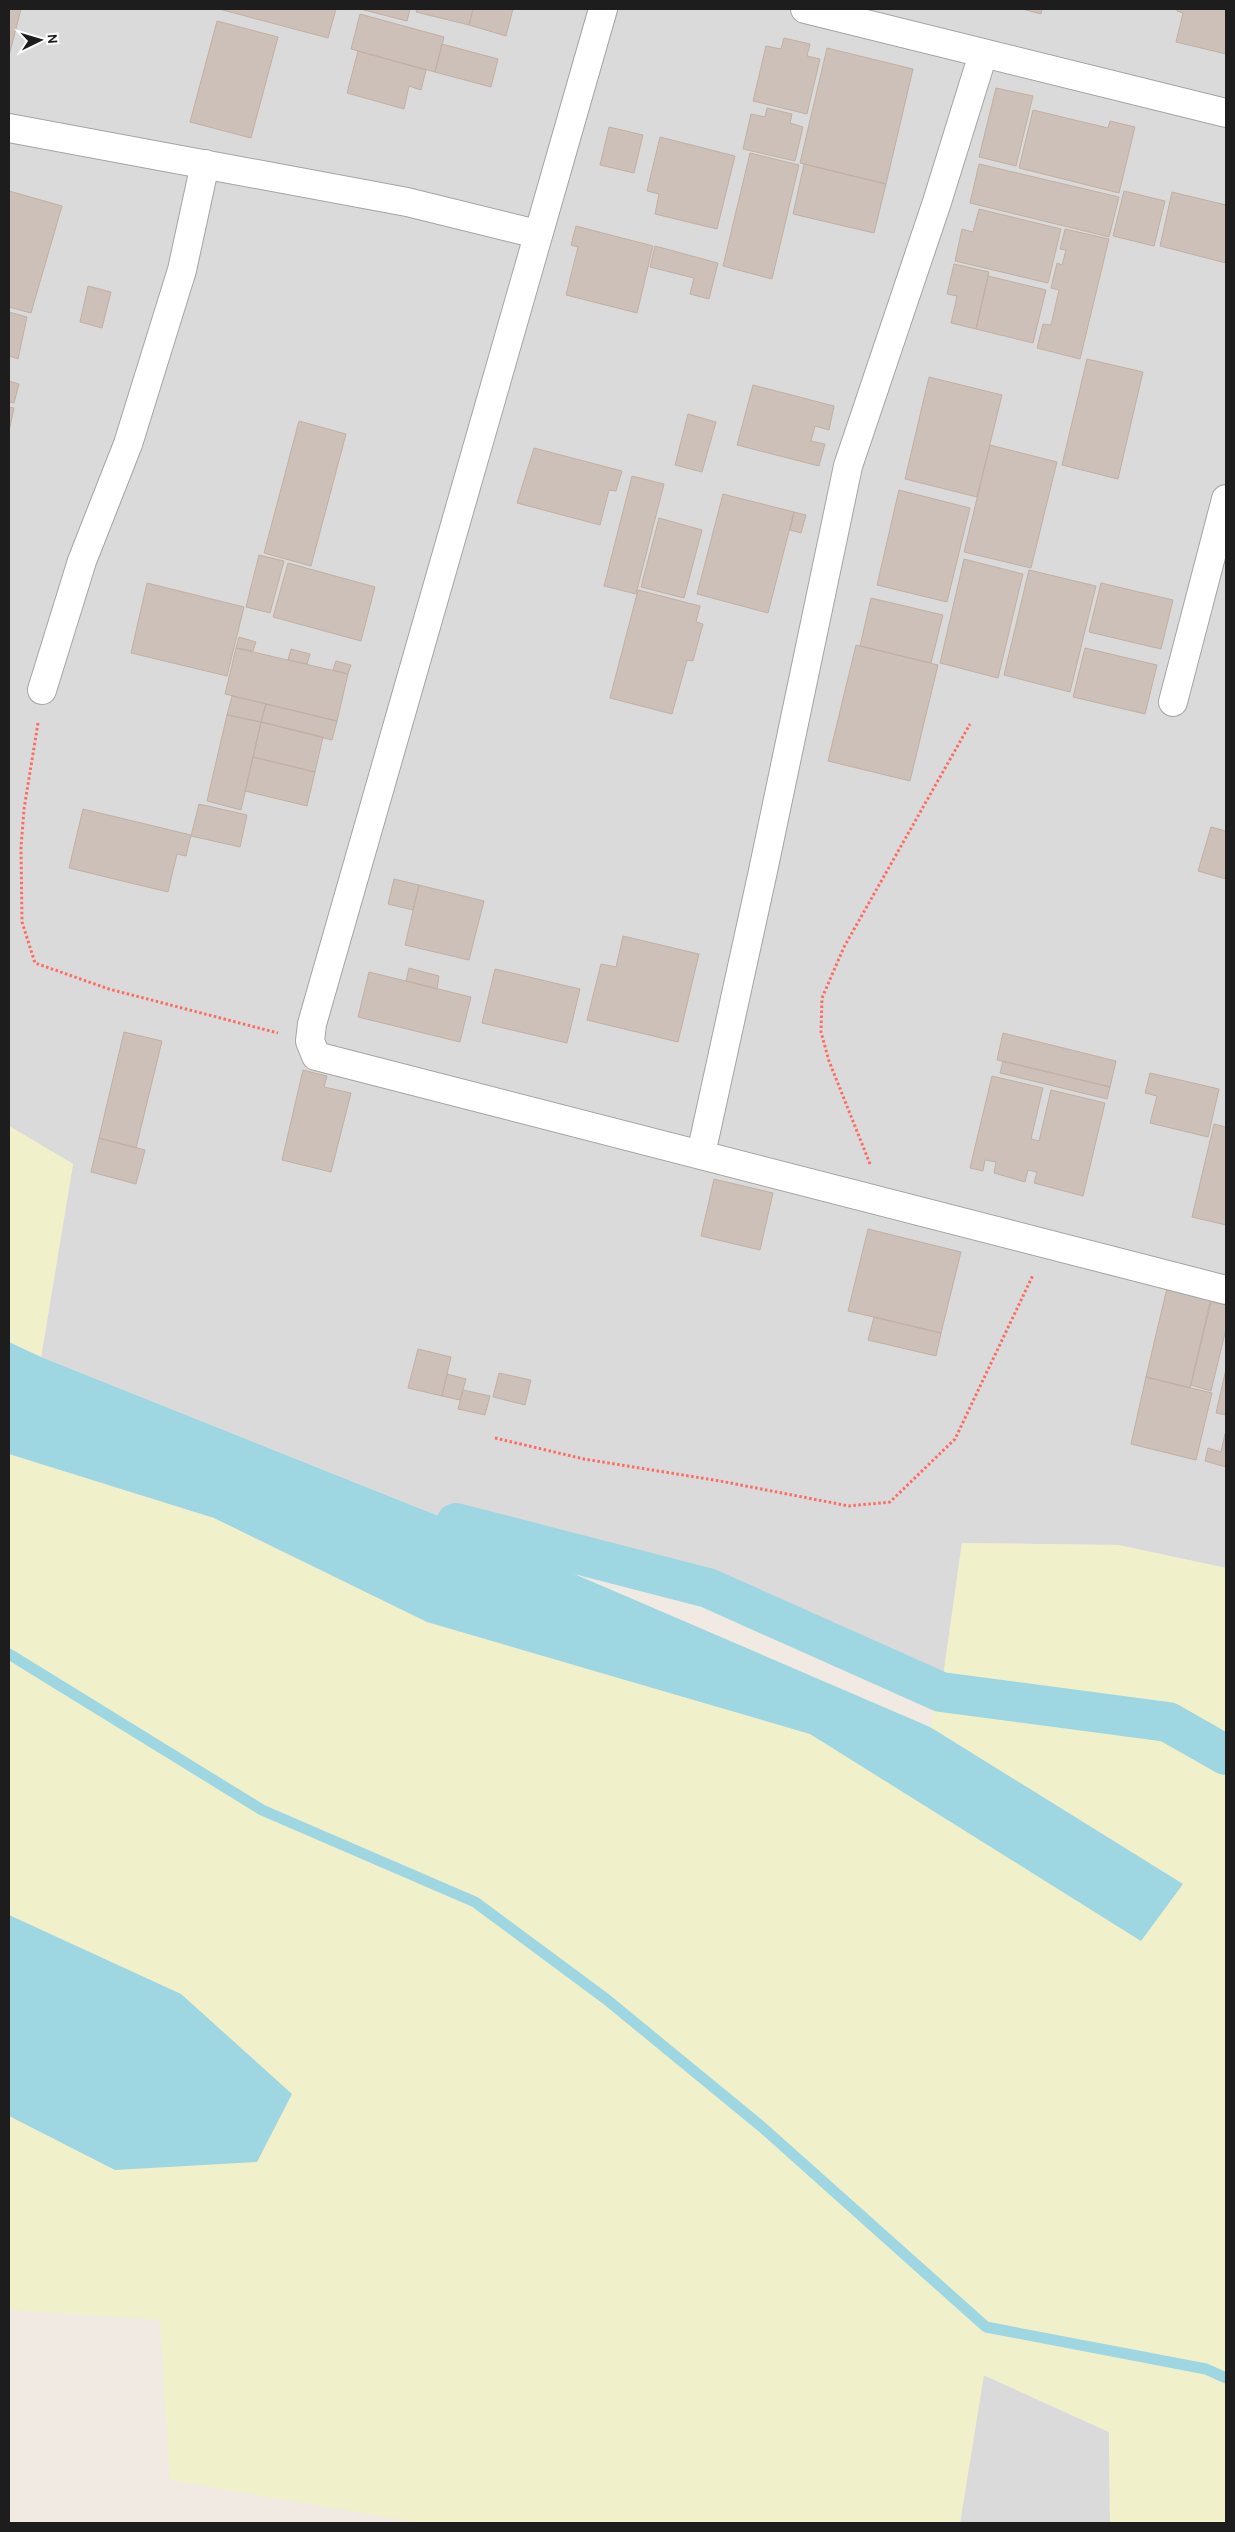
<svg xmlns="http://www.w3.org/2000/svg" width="1235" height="2532" viewBox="0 0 1235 2532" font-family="Karla,sans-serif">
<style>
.residential{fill:#dbdada}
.farmland{fill:#f0f0cb}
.water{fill:#9ed6e1}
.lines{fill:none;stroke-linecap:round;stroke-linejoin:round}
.stream{stroke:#9ed6e1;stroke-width:11}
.canal{stroke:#9ed6e1;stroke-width:40}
.building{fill:#ccc0b8;stroke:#c2afa3}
.minor-casing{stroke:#a4a4a4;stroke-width:30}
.path{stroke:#ff6b64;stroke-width:3;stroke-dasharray:2.5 2.5;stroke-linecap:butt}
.minor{stroke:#fff;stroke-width:28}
</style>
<rect width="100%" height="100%" fill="#f0eae2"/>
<!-- residential -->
<path class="residential" d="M9,9H1226V1568L1118,1545L962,1543L941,1692L708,1588L456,1523L41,1357L73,1164L9,1126Z
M983,2375L1109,2432L1110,2523H960Z"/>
<!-- farmland -->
<path class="farmland" d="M9,1126L73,1164L41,1357L9,1342Z
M9,1454L214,1518L427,1622L810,1734L1141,1941L1183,1884L930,1727L941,1692L962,1543L1118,1545L1226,1568V2523H1110L1109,2432L984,2375L960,2523H421L170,2480L160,2320L9,2310V2116L115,2170L181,1994L9,1915Z"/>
<!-- water -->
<path class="water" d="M9,1342L41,1357L456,1523L930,1727L1183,1884L1141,1941L810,1734L427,1622L214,1518L9,1454Z
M9,1915L181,1994L292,2094L257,2162L115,2170L9,2116Z"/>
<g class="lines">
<!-- stream -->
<path class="stream" d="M9,1654L262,1810L475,1902L606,1999L762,2127L986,2327L1206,2369L1226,2378"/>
<!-- canal -->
<path class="canal" d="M456,1523L708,1588L941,1692L1168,1722L1226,1755"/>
</g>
<!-- building -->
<path class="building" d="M9,9H21L9,56Z
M219,9H336L328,38Z
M360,9H410L407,21Z
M417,9H473L469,25L416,12Z
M473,9H513L506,36L469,25Z
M1022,9H1042L1041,14Z
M1177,9H1226V54L1176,42L1183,13L1177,11Z
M360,14L444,37L435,72L351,49Z
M217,21L278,37L251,138L190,122Z
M784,38L810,44L807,56L820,59L807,114L753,101L766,46L781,49Z
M442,44L498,59L491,87L435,72Z
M827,48L913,69L886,184L800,163Z
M358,51L426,70L421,90L409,86L404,109L347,93Z
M996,88L1033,96L1016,166L979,157Z
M767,108L792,114L790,123L803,127L795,161L743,149L751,114L765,117Z
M1033,110L1108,128L1110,121L1135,127L1119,193L1019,168Z
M609,127L643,135L634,173L600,165Z
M660,137L735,156L717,229L655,214L659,194L647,191Z
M750,153L799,165L772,279L723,266Z
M804,164L886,184L874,233L793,214Z
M979,164L1119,197L1109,237L970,203Z
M9,191L62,206L31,313L9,307Z
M1124,191L1165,201L1154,246L1113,236Z
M1172,192L1226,205V263L1160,246Z
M979,209L1061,229L1048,283L955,261L962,229L973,232Z
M576,226L653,246L637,313L566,295L578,247L571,245Z
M1065,229L1109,239L1080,359L1037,348L1043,324L1051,325L1059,290L1051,288L1057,263L1062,265L1066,250L1060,249Z
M655,246L718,263L709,299L690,294L694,278L650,267Z
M954,264L989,272L976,329L951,323L957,296L947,294Z
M988,276L1046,290L1033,343L976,329Z
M88,286L111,292L102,328L80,322Z
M9,312L27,317L18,359L9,356Z
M1087,359L1143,372L1118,479L1062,465Z
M929,377L1002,395L977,497L905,479Z
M9,381L19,384L14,403L9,402Z
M753,385L834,406L829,430L815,426L811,441L825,444L819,466L737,445Z
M9,407L14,408L9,431Z
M688,414L716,422L702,472L675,465Z
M299,421L346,434L311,566L264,553Z
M990,445L1057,462L1031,568L964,552Z
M534,448L622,471L616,491L609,490L600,525L517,503Z
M632,476L664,484L636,594L604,586Z
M899,490L970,508L947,602L877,585Z
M723,494L794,512L768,613L697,594Z
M794,512L806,515L801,533L790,530Z
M659,518L702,530L684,598L641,587Z
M259,555L284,561L270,613L246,607Z
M964,559L1023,574L998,678L940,663Z
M288,563L375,587L361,641L273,617Z
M1029,570L1096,586L1070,692L1004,675Z
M147,583L244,607L227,676L131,653Z
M1101,583L1173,600L1161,649L1089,632Z
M638,590L700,606L696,622L703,624L693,661L687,660L672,714L610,698Z
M871,598L943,615L931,663L860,646Z
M239,637L256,642L253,651L236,648Z
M856,645L938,665L910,781L828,761Z
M236,648L348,674L337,721L225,694Z
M1085,648L1157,665L1145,714L1073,697Z
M291,649L310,654L307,664L288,660Z
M336,661L351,665L348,674L333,670Z
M232,696L266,704L261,722L227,715Z
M266,704L337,721L332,740L261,722Z
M227,715L261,722L241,810L207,801Z
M261,722L323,737L315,772L253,757Z
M253,757L315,772L307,806L245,791Z
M199,804L247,815L240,847L191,836Z
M83,809L191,835L186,856L177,854L168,892L69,868Z
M1211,827L1226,831V879L1198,871Z
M394,879L419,885L413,910L388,904Z
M419,885L484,901L469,960L405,945Z
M623,936L699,954L678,1042L587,1020L601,964L616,967Z
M409,968L439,976L437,989L406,981Z
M495,969L580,989L567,1043L482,1023Z
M369,972L471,997L460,1042L358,1017Z
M124,1032L162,1041L136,1148L99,1138Z
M1003,1033L1116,1061L1110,1087L997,1060Z
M1003,1061L1110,1087L1107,1099L1000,1073Z
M303,1070L327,1076L324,1087L351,1093L331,1172L282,1160Z
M1150,1073L1219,1089L1208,1137L1150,1123L1157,1096L1145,1093Z
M992,1076L1043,1088L1031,1139L1039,1141L1051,1090L1105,1103L1083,1196L1034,1183L1037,1172L1028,1170L1025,1182L994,1173L996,1162L985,1160L983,1171L970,1168Z
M1214,1124L1226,1127V1225L1192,1217Z
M99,1138L145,1150L136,1184L91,1172Z
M714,1179L773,1193L760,1250L701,1236Z
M868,1229L961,1252L941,1333L848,1311Z
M1167,1288L1211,1298L1190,1388L1146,1377Z
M1211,1302L1226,1305V1329L1211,1391L1191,1385Z
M874,1317L941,1333L936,1356L868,1340Z
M418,1349L451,1357L442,1396L408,1388Z
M1226,1369V1415L1216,1413Z
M499,1373L531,1380L525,1405L493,1397Z
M447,1374L466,1379L460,1400L442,1396Z
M1146,1377L1212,1393L1196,1460L1131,1444Z
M463,1390L490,1396L485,1415L458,1409Z
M1225,1434L1226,1467L1205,1461L1208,1448L1221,1452Z"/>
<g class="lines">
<defs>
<path id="minor" d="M603,9L312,1024L310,1041L316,1056L1226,1290
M805,9L1226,113
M9,128L407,202L537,234
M42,690L82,561L128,444L182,270L205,164
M1173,702L1226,499
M701,1154L763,871L848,466L937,202L983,54"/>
</defs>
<!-- minor casing -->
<use href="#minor" class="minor-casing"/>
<!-- path -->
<path class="path" d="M38,723L24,809L21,847L22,922L35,963L109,989L278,1033
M870,1164L829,1061L821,1032L822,998L844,947L970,724
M495,1438L584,1459L720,1481L849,1506L890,1502L955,1439L1033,1275"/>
<!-- minor -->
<use href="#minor" class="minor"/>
</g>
<!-- border -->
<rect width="1235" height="2532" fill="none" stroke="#1d1d1d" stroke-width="20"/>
<!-- north arrow -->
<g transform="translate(40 40) rotate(85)" stroke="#ffffff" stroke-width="4" paint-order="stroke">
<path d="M0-4L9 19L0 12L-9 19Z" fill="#1d1d1d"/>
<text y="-8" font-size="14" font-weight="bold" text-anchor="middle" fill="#1d1d1d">N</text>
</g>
</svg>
